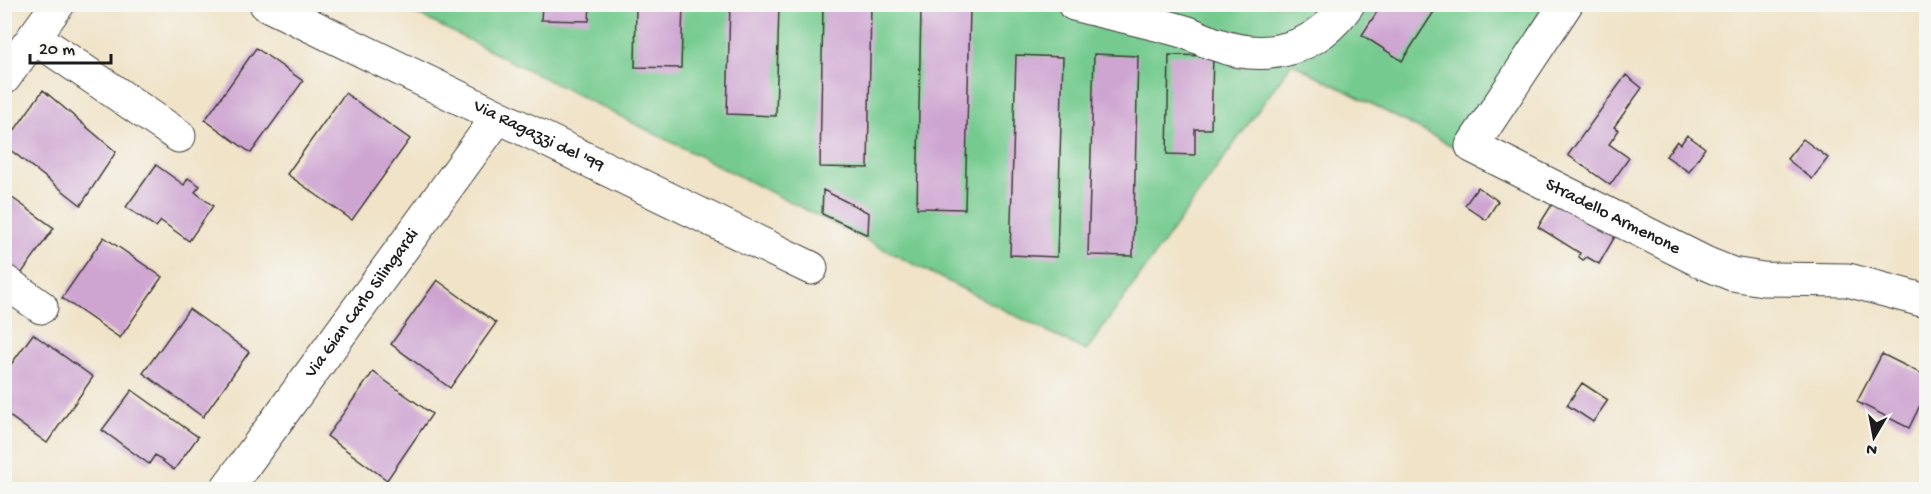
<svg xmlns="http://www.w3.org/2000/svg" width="1931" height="494" viewBox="0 0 1931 494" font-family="'Gochi Hand',sans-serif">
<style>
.green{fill:#75cb8f;stroke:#487456;stroke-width:1.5}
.building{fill:#cea5d1}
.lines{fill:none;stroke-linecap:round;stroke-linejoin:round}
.minor-casing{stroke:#3c3a36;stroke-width:35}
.minor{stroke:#fff;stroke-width:33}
.labels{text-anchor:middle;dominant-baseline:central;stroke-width:6;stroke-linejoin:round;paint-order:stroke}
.street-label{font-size:18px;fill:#1c1c1c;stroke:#f6f6f2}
</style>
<rect width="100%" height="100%" fill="#f6f6f2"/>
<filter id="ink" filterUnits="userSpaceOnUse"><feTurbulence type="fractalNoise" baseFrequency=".0167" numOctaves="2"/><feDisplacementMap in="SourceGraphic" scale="12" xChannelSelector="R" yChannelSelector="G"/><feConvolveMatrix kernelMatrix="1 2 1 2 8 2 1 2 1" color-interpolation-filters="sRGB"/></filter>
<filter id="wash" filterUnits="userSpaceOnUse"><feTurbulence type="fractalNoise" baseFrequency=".008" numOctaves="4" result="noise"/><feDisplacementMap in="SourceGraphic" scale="24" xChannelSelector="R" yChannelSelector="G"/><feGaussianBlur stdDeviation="1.35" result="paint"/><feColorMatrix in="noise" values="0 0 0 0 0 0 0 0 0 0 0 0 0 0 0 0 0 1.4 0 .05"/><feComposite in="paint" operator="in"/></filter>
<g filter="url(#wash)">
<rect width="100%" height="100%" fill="#f0e3c8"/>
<!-- green -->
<path class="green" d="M399,5H1552L1456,148L1292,63L1086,351Z"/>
<g id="blocks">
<!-- building -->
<path class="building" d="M542,4H590L589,21L541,20Z
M636,4H683L681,68L635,67Z
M730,4H779L776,116L727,114Z
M823,4H871L868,168L820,167Z
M1382,4H1439L1402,61L1362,35Z
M921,8L970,10L965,209L917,208Z
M256,48L303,81L251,153L205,120Z
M1094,54L1138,56L1133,256L1088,255Z
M1016,55L1063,57L1057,257L1010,255Z
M1169,55L1213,56L1211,129H1195V155L1167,154Z
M1626,75L1642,88L1614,127L1619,130L1609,144L1629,158L1610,185L1568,155Z
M43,90L116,152L81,205L4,145Z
M345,93L410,139L352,220L287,174Z
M1687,135L1705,148L1689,172L1666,156L1677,141L1681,144Z
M1803,139L1828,158L1812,179L1787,159Z
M156,165L184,185L188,178L200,186L195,192L213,206L189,241L161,221L156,227L126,207Z
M1478,187L1498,201L1486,220L1465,205Z
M823,190L869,213L868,235L822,214Z
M4,192L54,228L21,274L4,262Z
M1556,198L1617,233L1599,264L1587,257L1583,260L1579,257L1580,253L1538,227Z
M104,237L162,277L120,338L62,298Z
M437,280L496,323L450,388L391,344Z
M189,309L249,352L203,417L143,373Z
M33,334L93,377L47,443L4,412V374Z
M1882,354L1926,376V393L1909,428L1857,402Z
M373,372L432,414L387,480L327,436Z
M1582,383L1608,400L1593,422L1567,405Z
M132,390L198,437L174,470L155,455L149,464L102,430Z"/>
</g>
</g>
<g filter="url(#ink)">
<use href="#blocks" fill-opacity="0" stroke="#3c3a36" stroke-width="1.5"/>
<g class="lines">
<defs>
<g id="minor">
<path id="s1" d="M266,4L811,268"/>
<path d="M1074,4C1111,14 1149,21 1185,32C1195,35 1205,41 1215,44C1267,63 1316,50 1348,4"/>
<path id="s2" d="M1566,4L1472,146L1705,263L1732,274L1763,279L1848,280L1926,301"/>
<path d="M34,37L179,136"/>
<path d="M4,78L58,4"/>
<path d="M4,281L41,307"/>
<path id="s3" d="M226,490L498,117"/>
</g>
</defs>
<!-- minor casing -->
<use href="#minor" class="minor-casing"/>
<!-- minor -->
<use href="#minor" class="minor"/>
</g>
</g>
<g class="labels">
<!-- street labels -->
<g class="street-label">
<text stroke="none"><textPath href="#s1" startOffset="303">Via Ragazzi del '99</textPath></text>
<text stroke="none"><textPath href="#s2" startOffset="328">Stradello Armenone</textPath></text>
<text stroke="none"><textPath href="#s3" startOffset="231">Via Gian Carlo Silingardi</textPath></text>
</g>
</g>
<!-- margin -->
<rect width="1931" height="494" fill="none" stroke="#f6f6f2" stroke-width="24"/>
<!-- north arrow -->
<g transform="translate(1874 437) rotate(190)" stroke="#f6f6f2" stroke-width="4.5" paint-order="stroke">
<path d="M0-4.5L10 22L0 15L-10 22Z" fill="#1c1c1c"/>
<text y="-9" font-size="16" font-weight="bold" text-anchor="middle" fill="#1c1c1c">N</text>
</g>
<!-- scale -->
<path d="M30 54v9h81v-9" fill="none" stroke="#1c1c1c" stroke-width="3"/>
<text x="39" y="54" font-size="18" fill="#1c1c1c" stroke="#f6f6f2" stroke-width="4.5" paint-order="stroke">20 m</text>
</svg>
